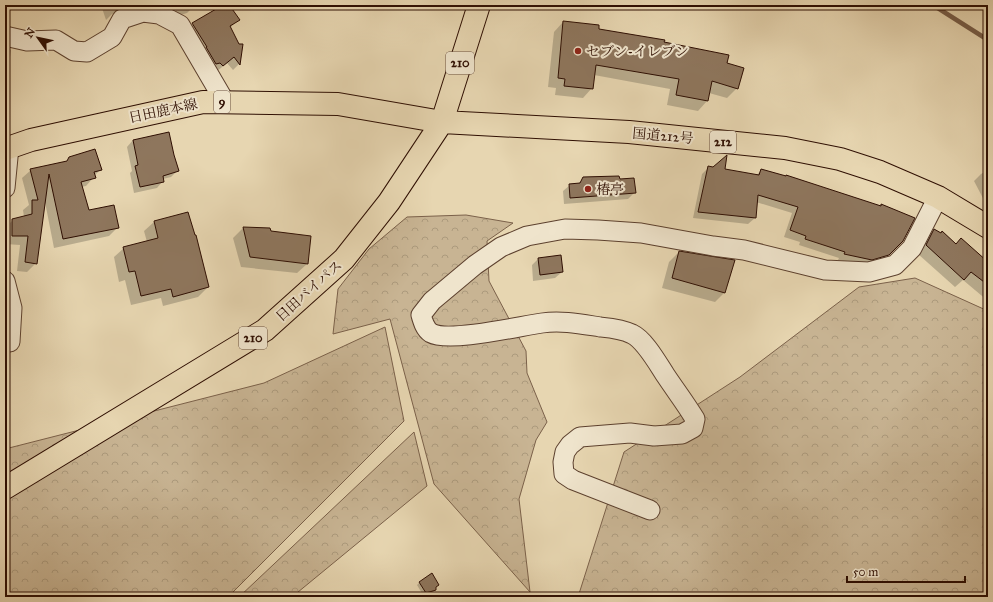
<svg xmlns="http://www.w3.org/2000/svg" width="993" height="602" viewBox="0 0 993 602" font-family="'IM FELL Great Primer','Noto Serif JP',serif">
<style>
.forest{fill:url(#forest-crowns);stroke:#7b614a}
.shadow{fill:#0003}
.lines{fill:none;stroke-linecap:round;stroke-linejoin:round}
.stream{stroke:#775d48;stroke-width:4.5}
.building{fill:#8e765d;stroke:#2e0e02}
.minor-casing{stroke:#5c402e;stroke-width:21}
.major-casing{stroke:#2e0e02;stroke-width:24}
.highway-casing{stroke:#2e0e02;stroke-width:24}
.minor{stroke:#efe4cc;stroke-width:19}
.major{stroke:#e7d6b1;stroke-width:22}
.highway{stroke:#e7d6b1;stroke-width:22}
.poi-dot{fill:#8f2418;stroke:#efe4cc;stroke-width:1.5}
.labels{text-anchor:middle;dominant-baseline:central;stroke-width:4;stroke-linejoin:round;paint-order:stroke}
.shield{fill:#efe4cc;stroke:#684e3f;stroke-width:1}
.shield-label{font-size:13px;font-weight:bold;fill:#2e0e02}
.poi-label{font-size:14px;fill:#2e0e02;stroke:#efe4cc;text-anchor:start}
.street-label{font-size:14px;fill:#2e0e02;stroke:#efe4cc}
</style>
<defs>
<pattern id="forest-crowns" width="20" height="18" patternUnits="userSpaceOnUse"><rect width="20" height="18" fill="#c8b493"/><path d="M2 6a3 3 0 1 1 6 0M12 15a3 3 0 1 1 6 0" fill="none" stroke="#ac9a7d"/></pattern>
</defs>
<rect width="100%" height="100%" fill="#e7d6b1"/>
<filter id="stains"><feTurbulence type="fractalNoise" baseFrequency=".005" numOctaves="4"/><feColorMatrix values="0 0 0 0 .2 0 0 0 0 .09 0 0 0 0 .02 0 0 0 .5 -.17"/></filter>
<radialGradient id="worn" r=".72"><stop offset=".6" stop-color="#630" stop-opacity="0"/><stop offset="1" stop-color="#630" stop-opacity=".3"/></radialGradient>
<!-- forest -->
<path class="forest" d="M466,215L513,223L487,241L489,281L526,351L527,373L547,422L536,440L519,499L530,592L434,484L390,319L333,334L338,289L369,249L407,217Z
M915,278L988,311V597H578L624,452L740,377L859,287Z
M385,327L404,421L230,595L222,597H5V449L264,383Z
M414,432L427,486L292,597H239Z"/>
<!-- shadow -->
<path class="shadow" d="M101,5H145L133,7L112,14L106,20Z
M174,5H192V8L187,13L177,16Z
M590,5H598L596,7Z
M238,20L230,28L239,45H242L239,64L233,70L227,63L216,72L187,30L193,24Z
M563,22L663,43L726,64L737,88L727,98L709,93L707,101L698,111L667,105L670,89L594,75L592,88L583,98L555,95L556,88L548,87L554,32Z
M5,48L11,50L8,70L5,73Z
M133,140L177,171L171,177L163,179V181L157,188L134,193L130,173L132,171L127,147Z
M70,158L101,169L94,176V177L86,186L81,187L88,211L118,227L109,236L54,248L45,202L36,263L27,272L17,271L20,245L5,244V228L13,220L24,217L23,210L29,205L22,178L31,170L66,162Z
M709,167L756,176L761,170L902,241L882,261L865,266L838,260L839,258L799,245L800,242L784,237L792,213L756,202L755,218L748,224L693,218L702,174Z
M988,170V203L986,204L974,181L981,174Z
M584,178L620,180L635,192L628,199L564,204L563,191L570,185L578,184Z
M188,213L208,287L198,297L163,306L161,298L131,305L125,280L119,282L114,257L124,248L147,242L144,231L154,222Z
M243,228L270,232L307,264L297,273L241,267L233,238Z
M934,230L956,245L988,265V301L963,280L955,287L918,254L926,238Z
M679,252L725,292L715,302L662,288L669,262Z
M538,259L562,272L555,278L533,281L532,265Z
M420,582L435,590L432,593L423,595L417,585Z"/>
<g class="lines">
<!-- stream -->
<path class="stream" d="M933,5L988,40"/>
</g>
<!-- building -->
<path class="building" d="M223,5L227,8L230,6L240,20L230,26L239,44H243L240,65L234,57L223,66L220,63L216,64L206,47H207L192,23Z
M563,21L599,25V29L665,40L664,42L729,55L727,63L744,68L738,89L712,81L708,101L676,95L679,79L596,65L593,89L564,86L565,79L558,78Z
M169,132L174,155L179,171L163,176L164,182L140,187L135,166L138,165L133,140Z
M95,149L102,170L94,172L96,178L81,182L89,210L114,205L119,228L63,239L49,174L37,264L25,262L28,236H12V219L32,214V200H38L30,169L67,161L69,157Z
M727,155L725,169L759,175L761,169L786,176V175L881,206V204L915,218L903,241L889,255L872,260L844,254L845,252L805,239L806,236L790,230L798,207L758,195L756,218L698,212L708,166L713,167Z
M619,176L620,179L634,178L636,193L570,198L569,184L580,183L583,177Z
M188,212L195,235H196L209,287L173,297L171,289L141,296L135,271L129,272L123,247L158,238L154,221Z
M243,227L270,228L271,231L311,236L308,264L250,257Z
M934,229L941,233L942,231L956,244L961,238L988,262V285L971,272L964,280L926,245Z
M679,251L735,260L725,293L672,278Z
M561,255L563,272L540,275L538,258Z
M432,573L439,585L436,587V590L426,593L419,582Z"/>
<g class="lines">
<defs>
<path id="minor" d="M5,36L27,41L56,40L74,51L87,52L112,37L122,19L143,12L159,14L180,25L225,102
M5,188L9,147
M5,281L12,308L10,342
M650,510L573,480L564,474L563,462L565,452L570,445L580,437L630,433L654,436L682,434L693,428L695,419C686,404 676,391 666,376C658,364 645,340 632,334C622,329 610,328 600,327C581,324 561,320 542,323C520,326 449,343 431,333C425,329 423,322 421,315L432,301L475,265L501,247L527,236L565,229L598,230L641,233L713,246L744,250L825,270L869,272L895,265L912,248L938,197"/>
<path id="major" d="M5,149L31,140L203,102L338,104L442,122"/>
<path id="highway" d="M442,122L629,132L785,148L840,159L880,172L938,197L988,227
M5,488L265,330L344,259L389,202L442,122L479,5"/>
</defs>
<!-- minor casing -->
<use href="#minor" class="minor-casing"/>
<!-- major casing -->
<use href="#major" class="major-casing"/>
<!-- highway casing -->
<use href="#highway" class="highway-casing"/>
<!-- minor -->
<use href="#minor" class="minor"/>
<!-- major -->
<use href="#major" class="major"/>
<!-- highway -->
<use href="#highway" class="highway"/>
</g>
<!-- markers -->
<g class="poi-dot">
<circle cx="578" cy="51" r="4"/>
<circle cx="588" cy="189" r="4"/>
</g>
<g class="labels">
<!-- shield labels -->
<g class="shield">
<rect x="446" y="52" width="28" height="22" rx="3"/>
<rect x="214" y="91" width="16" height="22" rx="3"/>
<rect x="710" y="131" width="26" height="22" rx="3"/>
<rect x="239" y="327" width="28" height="22" rx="3"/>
</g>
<g class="shield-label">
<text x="460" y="63">210</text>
<text x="222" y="102">9</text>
<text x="723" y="142">212</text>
<text x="253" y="338">210</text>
</g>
<!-- poi labels -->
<g class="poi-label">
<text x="586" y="51">セブン-イレブン</text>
<text x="596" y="189">椿亭</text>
</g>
<!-- street labels -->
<g class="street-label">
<text transform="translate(163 111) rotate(-12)">日田鹿本線</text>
<text transform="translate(663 136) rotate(5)">国道212号</text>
<text transform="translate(309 291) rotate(-42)">日田バイパス</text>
</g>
</g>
<!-- margin -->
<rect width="993" height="602" fill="none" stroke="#e7d6b1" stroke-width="20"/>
<rect x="6" y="6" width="981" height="590" fill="none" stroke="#2e0e02" stroke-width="2"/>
<rect x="10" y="10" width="973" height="582" fill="none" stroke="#2e0e02"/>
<!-- north arrow -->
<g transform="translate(38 38) rotate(303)" stroke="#efe4cc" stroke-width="3" paint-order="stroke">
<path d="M0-3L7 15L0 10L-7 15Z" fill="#2e0e02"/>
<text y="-6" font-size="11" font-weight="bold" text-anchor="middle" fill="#2e0e02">N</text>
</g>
<!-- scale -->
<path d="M847 576v6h118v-6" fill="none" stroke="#2e0e02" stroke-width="2"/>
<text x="853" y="576" font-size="12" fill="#2e0e02" stroke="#efe4cc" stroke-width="3" paint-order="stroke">50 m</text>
<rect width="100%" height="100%" filter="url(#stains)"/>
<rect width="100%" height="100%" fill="url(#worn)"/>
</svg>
